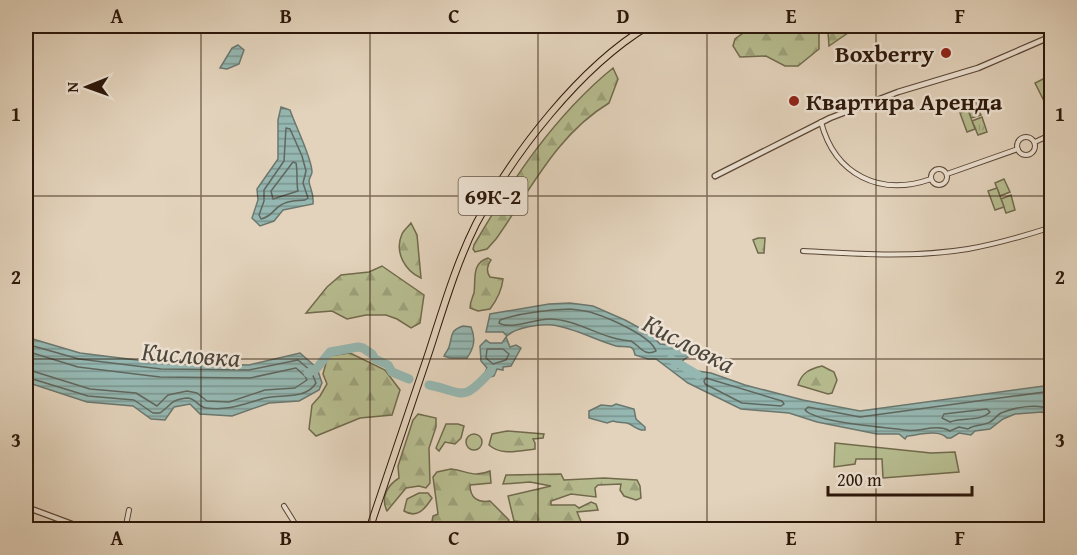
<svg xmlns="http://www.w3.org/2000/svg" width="1077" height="555" viewBox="0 0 1077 555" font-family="'Gentium Book Plus',serif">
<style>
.grass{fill:url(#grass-tufts);stroke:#716a4c;stroke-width:1.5}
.forest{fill:url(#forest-firs);stroke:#716a4c;stroke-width:1.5}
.green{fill:#b6bc8f;stroke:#716a4c;stroke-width:1.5}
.water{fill:url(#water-rules);stroke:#6b776e;stroke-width:1.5}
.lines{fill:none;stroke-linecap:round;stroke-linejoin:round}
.shore{stroke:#60675e;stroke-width:1.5}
.river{stroke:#95b7b1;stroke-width:9}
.minor-casing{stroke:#5a4636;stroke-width:6}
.tertiary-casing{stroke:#5a4636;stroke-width:7}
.primary-casing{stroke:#2c170a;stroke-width:8}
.minor{stroke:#ede2d3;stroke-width:4}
.tertiary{stroke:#ede2d3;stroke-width:4.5}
.primary{stroke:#e3d3bc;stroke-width:6}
.grid{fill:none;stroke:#2c170a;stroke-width:1.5;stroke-opacity:0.55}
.poi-dot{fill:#8f2418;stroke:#ede2d3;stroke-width:2}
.labels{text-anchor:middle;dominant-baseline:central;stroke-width:5;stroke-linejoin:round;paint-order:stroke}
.shield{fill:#ede2d3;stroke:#665446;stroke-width:1.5}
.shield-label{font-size:22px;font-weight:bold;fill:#2c170a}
.poi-label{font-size:24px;font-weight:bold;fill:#2c170a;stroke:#ede2d3;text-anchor:end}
.water-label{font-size:26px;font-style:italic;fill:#4c473c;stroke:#ede2d3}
.neatline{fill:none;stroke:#2c170a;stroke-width:2}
.grid-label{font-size:20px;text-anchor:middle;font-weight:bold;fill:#2c170a}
</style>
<defs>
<pattern id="grass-tufts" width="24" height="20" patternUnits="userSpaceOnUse" patternTransform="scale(1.5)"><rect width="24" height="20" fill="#b6bc8f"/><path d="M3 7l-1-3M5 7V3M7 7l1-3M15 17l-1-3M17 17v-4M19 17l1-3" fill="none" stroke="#9da17a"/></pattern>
<pattern id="forest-firs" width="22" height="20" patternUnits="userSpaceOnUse" patternTransform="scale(1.5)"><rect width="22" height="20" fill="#b6bc8f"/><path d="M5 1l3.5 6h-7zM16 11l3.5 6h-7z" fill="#9da17a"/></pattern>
<pattern id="water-rules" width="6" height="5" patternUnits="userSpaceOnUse" patternTransform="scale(1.5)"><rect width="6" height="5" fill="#95b7b1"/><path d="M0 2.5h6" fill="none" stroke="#7a948e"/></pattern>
</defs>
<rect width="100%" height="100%" fill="#e3d3bc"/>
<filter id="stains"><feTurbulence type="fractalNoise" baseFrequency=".00333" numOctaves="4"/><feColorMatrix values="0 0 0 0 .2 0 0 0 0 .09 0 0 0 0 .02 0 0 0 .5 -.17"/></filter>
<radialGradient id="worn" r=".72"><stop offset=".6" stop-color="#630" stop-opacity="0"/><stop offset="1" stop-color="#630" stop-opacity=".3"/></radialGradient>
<!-- grass -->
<path class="grass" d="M975,101L981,115L971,118L967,105Z
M982,117L987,132L978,135L972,121Z
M1004,179L1010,192L1000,196L995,183Z
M1011,195L1015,210L1006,213L1001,199Z"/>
<!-- forest -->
<path class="forest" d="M753,26H815L819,31V49L798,66H785L766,56L740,57L733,46L735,39Z
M830,26H858L829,46L828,32Z
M613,68L618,79L609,103C557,134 530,191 496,239L487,249L475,252L473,249L474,245C512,180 554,116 613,68Z
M411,223L417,235L421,278C405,271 394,252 402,234C404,230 409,226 411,223Z
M758,238H765L764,253H758L753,240Z
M488,258L491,260C487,265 486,272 490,277L503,279C502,289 496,301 490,309L478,311L470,308C470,302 472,299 474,293C476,280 471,263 488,258Z
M382,266L424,295L420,323L411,328L397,319L386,315H366L347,319L332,311L306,313L327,287L341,275L369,272Z
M350,353L385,370L400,390L392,415L360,418L316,436L309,429L312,405L320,396L327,384L323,374L328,356Z
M822,366L834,372L837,380L832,393L828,394L798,385C802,372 810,369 822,366Z
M418,414L436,418V427L429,448L430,483L426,488L419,486L406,488L387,511C380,497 388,485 399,478L398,466L413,420Z
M446,424H458L464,426L461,438L455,444L445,442L439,451L436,448Z
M507,431L544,434L543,438L533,439L535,443V449C519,451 501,456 489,445L492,434Z
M466 442a8 8 0 1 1 16 0a8 8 0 1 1-16 0Z
M451,469C468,471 473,478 490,471L491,483L470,485C470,498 478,503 490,501L509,520L502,529H439L438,523L432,521L433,516L438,514L433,477L437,472Z
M561,474L564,480L604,478L637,480L640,486L641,498L636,500L624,496L620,490L621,484L598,485L595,488L596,497L571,494L551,501V505H575L579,508L591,502L596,504L598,510L577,512L584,529H526L523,522L514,521L508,496L551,486L530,482L503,484L506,475Z
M419,493H428L432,498C425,509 417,519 404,511L407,499Z"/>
<!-- green -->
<path class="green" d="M1043,79L1052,96L1044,101L1035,83Z
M968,110L975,129L967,132L960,113Z
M997,188L1004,207L995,210L988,191Z
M835,443L931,453L955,452L959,472L883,478L882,459H856L855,464L834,467Z"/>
<!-- water -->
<path class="water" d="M238,45L244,50L239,64L227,69L220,68L232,48Z
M281,107L290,110C295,125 312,158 312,172C312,175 309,178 309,181C310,190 314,192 313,204L283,210L274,221L260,226L252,218L258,200L257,189L278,159V120Z
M570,303L593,306L625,320L651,334L660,344L700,348L703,350L702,354C691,356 683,356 678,368L711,373L745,385L803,400L860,411L1051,385V416L1042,412L1015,414L1003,419L990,429L975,431L971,435L959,433L951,438H947C939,429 918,435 907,436L905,439L899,434H877L817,422L789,413L741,409L688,383L656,359H648L635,355C634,351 634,348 630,347C626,346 620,347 616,346C595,340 575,328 552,325C540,324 516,327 507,336L503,332H486L490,314L549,304Z
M463,326L471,327C476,339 474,348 467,358H450L444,356C446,352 448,350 449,347C453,335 449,331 463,326Z
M26,337L80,353L161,363L249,365L300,353L317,368L322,383L319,390L299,401L269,403L232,416L200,414L190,404L174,407L165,420L151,419L133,406L87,402L26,382Z
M506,337L510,347L516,345L521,348L511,366L503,367V370L497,369L494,376L484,379V375L487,368L481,361L480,346L486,340L490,343H502Z
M616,404L634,409L636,419L645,427V430C637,431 634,425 627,423C622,422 618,423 613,421L607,423L589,418V411L601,405L612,406Z"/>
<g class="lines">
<!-- shore -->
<path class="shore" d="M286,128L290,129L302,156L306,171L303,183L308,198L305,200C297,201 288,200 281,205C272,210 273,216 261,219L259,215L264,201V190L284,161Z
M293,162L296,163C298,173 296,182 298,191L273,199L271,191Z
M570,309C577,310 586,310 593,313C609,318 651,336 656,351C644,357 640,346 631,341C603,340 578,319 549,319C535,319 510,330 499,323L500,320C523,312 546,310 570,309Z
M26,344L79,359L161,369L249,370L298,360L311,371L316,383C306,400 281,394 265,398C243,404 230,411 206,408C198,407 196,398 187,398C169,400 172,405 160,413H153L134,400L88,396L26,377
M503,349L509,354L506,360L493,364L486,358L487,349Z
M26,351L78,367L160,377L250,378L296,368L305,376L307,380L295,388L265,390L229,402L207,401L197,393L187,391L168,395L157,406L136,393L90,389L26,369
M706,378L782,401L784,404L781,406L742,403L705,384L704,381Z
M1052,391L860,417L808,407L805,410C817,423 885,427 904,430C920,433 935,423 950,431L959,427L968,429C975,424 984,426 990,422C995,419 997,415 1001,413C1016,407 1037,403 1052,410
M987,409L990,412C980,422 962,417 950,422L942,418L944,414Z"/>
<!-- river -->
<path class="river" d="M671,359L698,375
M308,373L317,368L330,352L358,347L363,348L372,354L375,359L388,365L392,372L409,379
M429,385C465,392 461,404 491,371"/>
<defs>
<path id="minor" d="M821,122C835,175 880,197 931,179
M1017 146a9 9 0 1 1 18 0a9 9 0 1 1-18 0Z
M1035,142L1052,134
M931 177a8 8 0 1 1 16 0a8 8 0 1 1-16 0Z
M947,174L1018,149
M803,251C857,254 913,258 968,249C996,244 1024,236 1052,227
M284,506L299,530
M125,530L129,510
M322,530V528"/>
<path id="tertiary" d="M715,176L830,118L898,92L978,68L1052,36
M26,507L88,530"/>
<path id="primary" d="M369,530C389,470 409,411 429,352C443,309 456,264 476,224C513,153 580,67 648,26"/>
</defs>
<!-- minor casing -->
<use href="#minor" class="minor-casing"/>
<!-- tertiary casing -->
<use href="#tertiary" class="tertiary-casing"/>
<!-- primary casing -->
<use href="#primary" class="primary-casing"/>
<!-- minor -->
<use href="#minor" class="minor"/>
<!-- tertiary -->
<use href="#tertiary" class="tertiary"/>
<!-- primary -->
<use href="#primary" class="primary"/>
</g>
<!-- grid -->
<path class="grid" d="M201,26V530M370,26V530M538,26V530M707,26V530M876,26V530M26,196H1052M26,359H1052"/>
<!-- markers -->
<g class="poi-dot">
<circle cx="946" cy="53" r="6"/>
<circle cx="794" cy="101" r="6"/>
</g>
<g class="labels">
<!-- shield labels -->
<rect class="shield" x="458.5" y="177" width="69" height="38" rx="4.5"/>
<g class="shield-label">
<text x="493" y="196">69К-2</text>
</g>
<!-- poi labels -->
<g class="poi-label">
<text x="934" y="53">Boxberry</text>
<text x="806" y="101" text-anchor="start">Квартира Аренда</text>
</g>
<!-- water labels -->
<g class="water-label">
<text transform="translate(689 343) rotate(27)">Кисловка</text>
<text transform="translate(191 354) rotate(4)">Кисловка</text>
</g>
</g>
<!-- margin -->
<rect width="1077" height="555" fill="none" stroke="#e3d3bc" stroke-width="66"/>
<!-- north arrow -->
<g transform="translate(87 87) rotate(269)" stroke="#ede2d3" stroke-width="4.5" paint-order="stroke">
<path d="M0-4.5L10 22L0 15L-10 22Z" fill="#2c170a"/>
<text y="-9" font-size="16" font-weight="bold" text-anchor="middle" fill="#2c170a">N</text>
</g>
<!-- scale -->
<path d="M828 486v9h144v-9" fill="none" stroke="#2c170a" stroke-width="3"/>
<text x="837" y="486" font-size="18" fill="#2c170a" stroke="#ede2d3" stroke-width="4.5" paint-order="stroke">200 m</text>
<rect x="33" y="33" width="1011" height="489" class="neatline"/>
<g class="grid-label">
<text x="117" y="23">A</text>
<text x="286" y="23">B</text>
<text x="454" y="23">C</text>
<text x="623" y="23">D</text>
<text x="791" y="23">E</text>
<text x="960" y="23">F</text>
<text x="16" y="121">1</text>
<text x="1060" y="121">1</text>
<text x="16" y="284">2</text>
<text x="1060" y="284">2</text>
<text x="16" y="447">3</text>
<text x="1060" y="447">3</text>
<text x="117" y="545">A</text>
<text x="286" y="545">B</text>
<text x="454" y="545">C</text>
<text x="623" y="545">D</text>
<text x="791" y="545">E</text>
<text x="960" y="545">F</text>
</g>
<rect width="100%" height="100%" filter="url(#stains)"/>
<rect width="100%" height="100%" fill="url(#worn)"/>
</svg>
